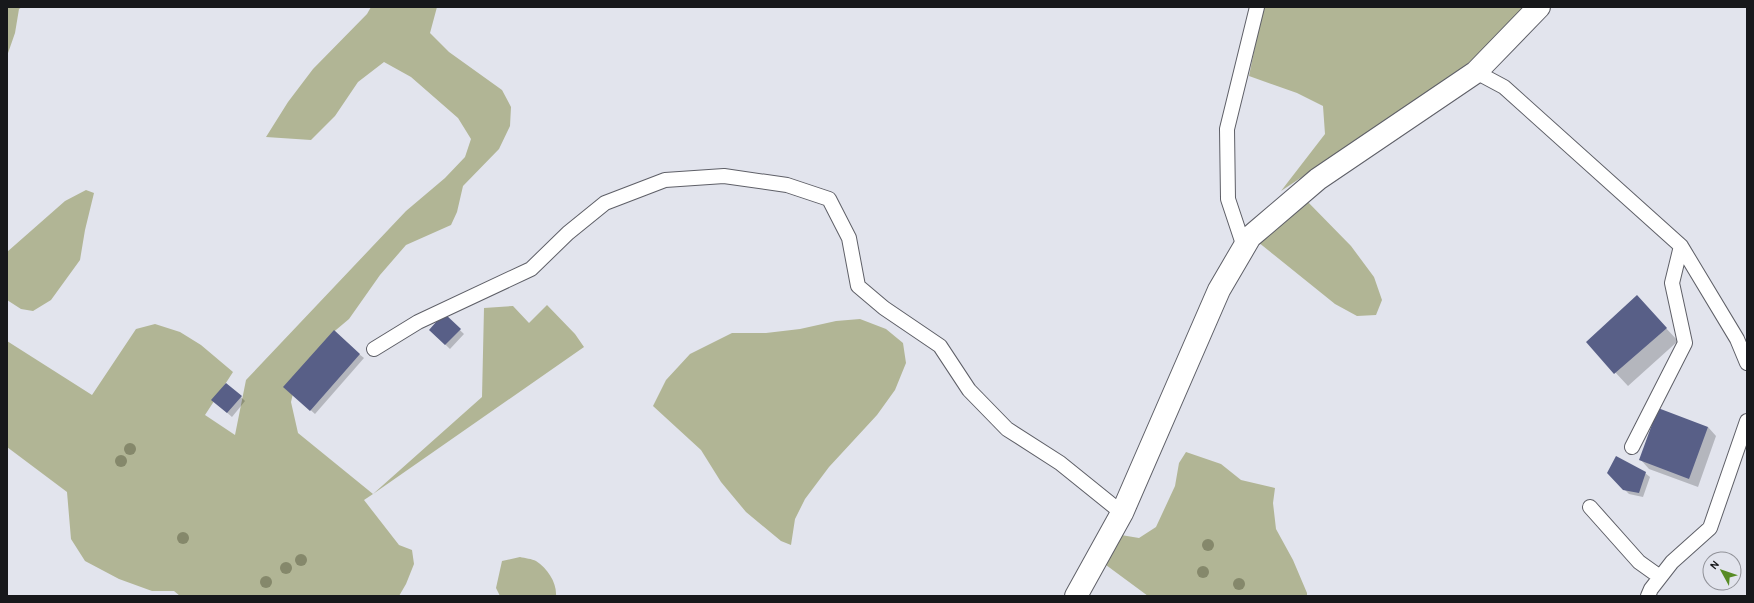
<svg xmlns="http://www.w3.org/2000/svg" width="1754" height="603" viewBox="0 0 1754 603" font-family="Karla,sans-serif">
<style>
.green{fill:#b1b595}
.shadow{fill:#0003}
.building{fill:#585f87}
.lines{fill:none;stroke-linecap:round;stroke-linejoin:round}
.service-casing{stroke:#5e5f67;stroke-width:16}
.minor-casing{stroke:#5e5f67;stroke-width:24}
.service{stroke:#fff;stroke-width:14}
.minor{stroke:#fff;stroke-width:22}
.tree{fill:#85886b}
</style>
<rect width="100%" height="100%" fill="#e2e4ed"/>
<!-- green -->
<path class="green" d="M7,7H22L19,9L15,33L7,56Z
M371,7H437L430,33L449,52L502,90L511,107L510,126L499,149L463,186L457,212L451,225L406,245L380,275L349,319L330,335L295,385L291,402L298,433L373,494L482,397L484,308L513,306L529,323L547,305L575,334L584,347L373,494L364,500L399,545L412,550L414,564L406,584L399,596H180L174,591H152L119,579L85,561L71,539L67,492L7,447V341L92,395L136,329L155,324L180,332L201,345L233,372L205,415L235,435L246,380L406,211L445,178L465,157L471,139L458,118L411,77L384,62L358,82L335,116L311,140L266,137L288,102L313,69L367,14Z
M1263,7H1527L1487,50L1365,135L1281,191L1325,134L1323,106L1297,93L1249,76Z
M86,190L94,193L85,230L80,260L51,300L33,311L21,309L7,300V252L65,201Z
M1304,198L1351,246L1374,277L1382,300L1376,315L1357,316L1335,304L1258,242Z
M860,319L886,329L903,343L906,363L895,390L877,415L829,467L805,499L795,519L791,545L781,541L746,512L721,482L701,450L653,406L666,380L690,354L732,333H766L800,329L836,321Z
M1186,452L1221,464L1241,480L1275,488L1273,503L1276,529L1293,560L1307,593V596H1148L1106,565L1121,535L1139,538L1156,527L1175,486L1179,463Z
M520,557C525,558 532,559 536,561C548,569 557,583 556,596H500L496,588L502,561Z"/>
<!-- shadow -->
<path class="shadow" d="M1637,297L1678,341L1628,386L1587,342Z
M444,315L464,334L450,349L430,330Z
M359,354L364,358L315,414L289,391Z
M241,397L245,401L232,417L217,404Z
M1708,427L1716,436L1698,487L1649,469L1641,460Z
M1608,473H1645L1650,477L1643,497L1629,494Z"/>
<!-- building -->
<path class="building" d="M1637,295L1667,328L1614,374L1586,342Z
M444,313L461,329L445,345L429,330Z
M334,330L360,354L310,411L283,387Z
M226,383L242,396L227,413L211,400Z
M1658,408L1708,427L1689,479L1639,460Z
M1616,456L1646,472L1639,493L1623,490L1607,473Z"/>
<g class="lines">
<defs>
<path id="service" d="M1476,72L1504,87L1681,246L1737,339L1747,363
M1244,247L1228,199L1227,129L1257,7
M374,349L418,322L531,269L568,233L605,203L665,180L724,176L787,185L829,199L849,238L858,286L884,308L940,346L969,390L1007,429L1060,463L1122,513
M1632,447L1685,343L1672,283L1681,246
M1590,507L1639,562L1660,577
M1648,596L1651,589L1672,562L1710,528L1747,421"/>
<path id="minor" d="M1076,596L1122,513L1219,290L1250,237L1318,179L1476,72L1539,7"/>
</defs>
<!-- service casing -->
<use href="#service" class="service-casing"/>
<!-- minor casing -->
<use href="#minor" class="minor-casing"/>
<!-- service -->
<use href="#service" class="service"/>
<!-- minor -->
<use href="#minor" class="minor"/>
</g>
<!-- trees -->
<g class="tree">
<circle cx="130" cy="449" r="6"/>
<circle cx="121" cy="461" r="6"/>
<circle cx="183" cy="538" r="6"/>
<circle cx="1208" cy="545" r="6"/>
<circle cx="301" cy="560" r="6"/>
<circle cx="286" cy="568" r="6"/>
<circle cx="1203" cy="572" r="6"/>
<circle cx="266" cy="582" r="6"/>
<circle cx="1239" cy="584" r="6"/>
</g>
<!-- border -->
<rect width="1754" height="603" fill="none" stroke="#17181b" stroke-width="16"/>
<!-- north arrow -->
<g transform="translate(1722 571) rotate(310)"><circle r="19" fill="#e2e4ed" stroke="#919299"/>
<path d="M0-3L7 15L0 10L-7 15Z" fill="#578b24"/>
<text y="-6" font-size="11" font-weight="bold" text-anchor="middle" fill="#17181b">N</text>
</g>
</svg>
